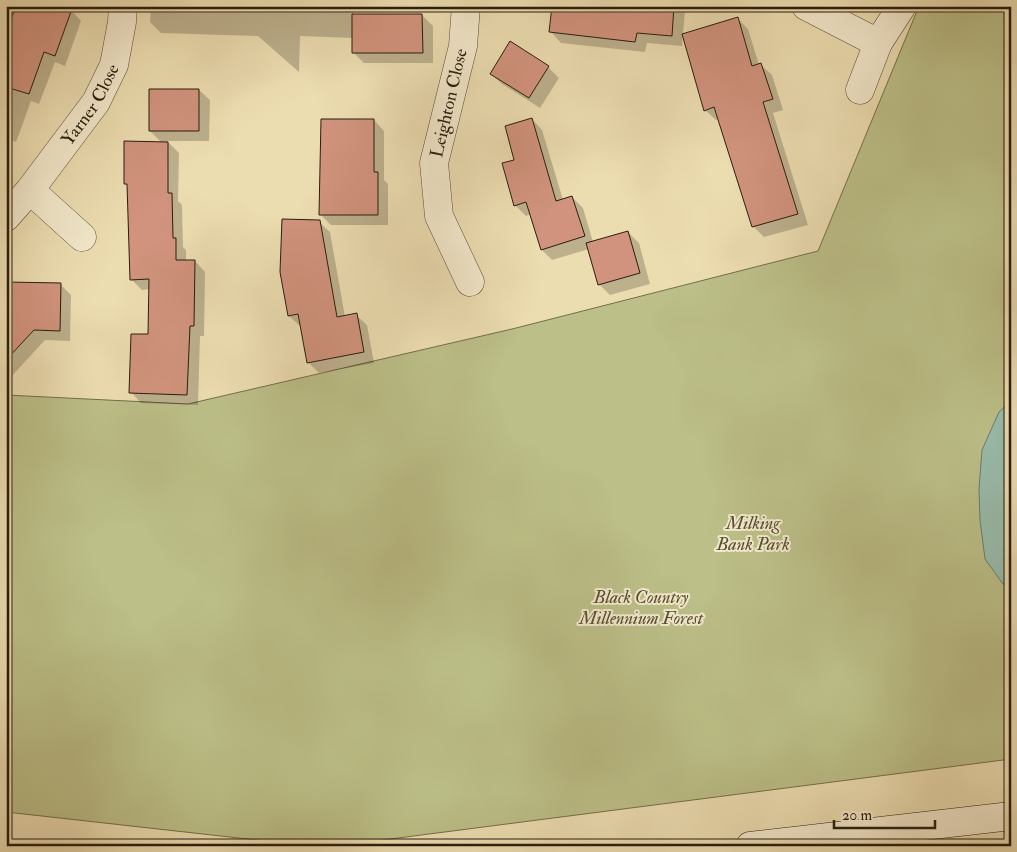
<svg xmlns="http://www.w3.org/2000/svg" width="1017" height="852" viewBox="0 0 1017 852" font-family="'IM FELL Double Pica',serif">
<style>
.green{fill:#bcbf88;stroke:#726e4a}
.water{fill:#99bcac;stroke:#6c7c6c}
.shadow{fill:#0003}
.building{fill:#d1937d;stroke:#291d0d}
.lines{fill:none;stroke-linecap:round;stroke-linejoin:round}
.street-casing{stroke:#5a4d36;stroke-width:29}
.secondary-casing{stroke:#291d0d;stroke-width:29}
.street{stroke:#f3e9cc;stroke-width:28}
.secondary{stroke:#f3e9cc;stroke-width:28}
.labels{text-anchor:middle;dominant-baseline:central;stroke-width:4;stroke-linejoin:round;paint-order:stroke}
.street-label{font-size:18px;fill:#291d0d;stroke:#f3e9cc}
.park-label{font-size:18px;font-style:italic;fill:#554e32;stroke:#f3e9cc}
</style>
<rect width="100%" height="100%" fill="#ecddb1"/>
<filter id="stains"><feTurbulence type="fractalNoise" baseFrequency=".004" numOctaves="4"/><feColorMatrix values="0 0 0 0 .2 0 0 0 0 .09 0 0 0 0 .02 0 0 0 .5 -.17"/></filter>
<radialGradient id="worn" r=".72"><stop offset=".6" stop-color="#630" stop-opacity="0"/><stop offset="1" stop-color="#630" stop-opacity=".3"/></radialGradient>
<!-- green -->
<path class="green" d="M919,6H1011V759L336,846H310L6,812V395L188,404L512,329L818,251Z"/>
<!-- water -->
<path class="water" d="M1011,401V589L1003,584L985,559L980,520L979,489L982,450L999,412Z"/>
<!-- shadow -->
<path class="shadow" d="M17,6H75L73,12L81,21L65,66L55,62L39,104L31,101L16,142L6,138V37Z
M151,6H353V15H422L433,26V63H364L353,52V38L300,36L299,72L258,36L161,33L150,22Z
M554,6H681L685,10L682,46L647,43L645,52L561,43L551,32Z
M737,18L748,29L759,65H761L772,75L783,110L773,113L808,225L764,237L753,226L719,119L716,120L705,110Z
M510,43L548,67L559,78L540,108L502,84L491,74Z
M199,90L210,100L209,141H167L179,153L178,201L182,205L183,247L186,250V261H195L205,272L204,336H200L198,405L141,403L131,392L149,336L150,289L142,290L131,279L129,187L125,183L162,143L150,131Z
M532,119L542,130L563,200L572,197L583,208L593,242L628,232L639,243L650,284L610,295L599,284L589,249L552,260L542,250L531,214L526,216L515,205L516,160Z
M374,120L384,131V180L388,184V225H331L320,214Z
M319,222L330,232L345,317L356,315L367,325L374,363L319,373L308,362L302,326H300L289,316Z
M6,283L61,285L71,295L70,341L45,340L11,377L6,372Z"/>
<!-- building -->
<path class="building" d="M16,6H73L55,56L44,52L29,94L6,87V33Z
M552,6H674L672,36L637,33L635,42L549,32Z
M352,14H422L423,53H352Z
M738,17L752,66L761,63L773,99L763,102L798,214L752,227L714,107L704,111L682,34Z
M510,41L549,66L529,98L490,74Z
M149,89H199V131H149Z
M532,118L556,201L572,196L585,236L541,250L526,202L514,206L502,163L514,160L505,126Z
M321,119H374V172H378V215H319Z
M124,141L168,142V193H172L173,238H176V260H195L194,326H190L187,395L129,393L131,334H148L149,279L130,280L127,184H124Z
M282,219L320,220L337,317L357,313L364,352L307,363L298,314L288,316L280,272Z
M628,231L640,273L598,285L586,243Z
M6,282L61,283L60,331L34,330L6,360Z"/>
<g class="lines">
<defs>
<g id="street">
<path d="M466,6L463,46L434,163L439,216L470,282"/>
<path d="M806,6L878,43"/>
<path d="M860,90L878,43L902,6"/>
<path d="M30,190L82,237"/>
<path id="s1" d="M6,217L30,190L96,102L114,65L122,22L123,6"/>
</g>
<path id="secondary" d="M750,846L1011,816"/>
</defs>
<!-- street casing -->
<use href="#street" class="street-casing"/>
<!-- secondary casing -->
<use href="#secondary" class="secondary-casing"/>
<!-- street -->
<use href="#street" class="street"/>
<!-- secondary -->
<use href="#secondary" class="secondary"/>
</g>
<g class="labels">
<!-- street labels -->
<g class="street-label">
<text stroke="none"><textPath href="#s1" startOffset="141">Yarner Close</textPath></text>
<text transform="translate(449 103) rotate(-77)">Leighton Close</text>
</g>
<!-- park labels -->
<g class="park-label">
<text x="753" y="523">Milking<tspan x="753" dy="21">Bank Park</tspan></text>
<text x="641" y="597">Black Country<tspan x="641" dy="21">Millennium Forest</tspan></text>
</g>
</g>
<!-- margin -->
<rect width="1017" height="852" fill="none" stroke="#ecddb1" stroke-width="25"/>
<rect x="8" y="8" width="1002" height="837" fill="none" stroke="#291d0d" stroke-width="2.5"/>
<rect x="12" y="12" width="992" height="827" fill="none" stroke="#291d0d"/>
<!-- scale -->
<path d="M834 820v8h101v-8" fill="none" stroke="#291d0d" stroke-width="2.5"/>
<text x="842" y="820" font-size="15" fill="#291d0d" stroke="#f3e9cc" stroke-width="4" paint-order="stroke">20 m</text>
<rect width="100%" height="100%" filter="url(#stains)"/>
<rect width="100%" height="100%" fill="url(#worn)"/>
</svg>
